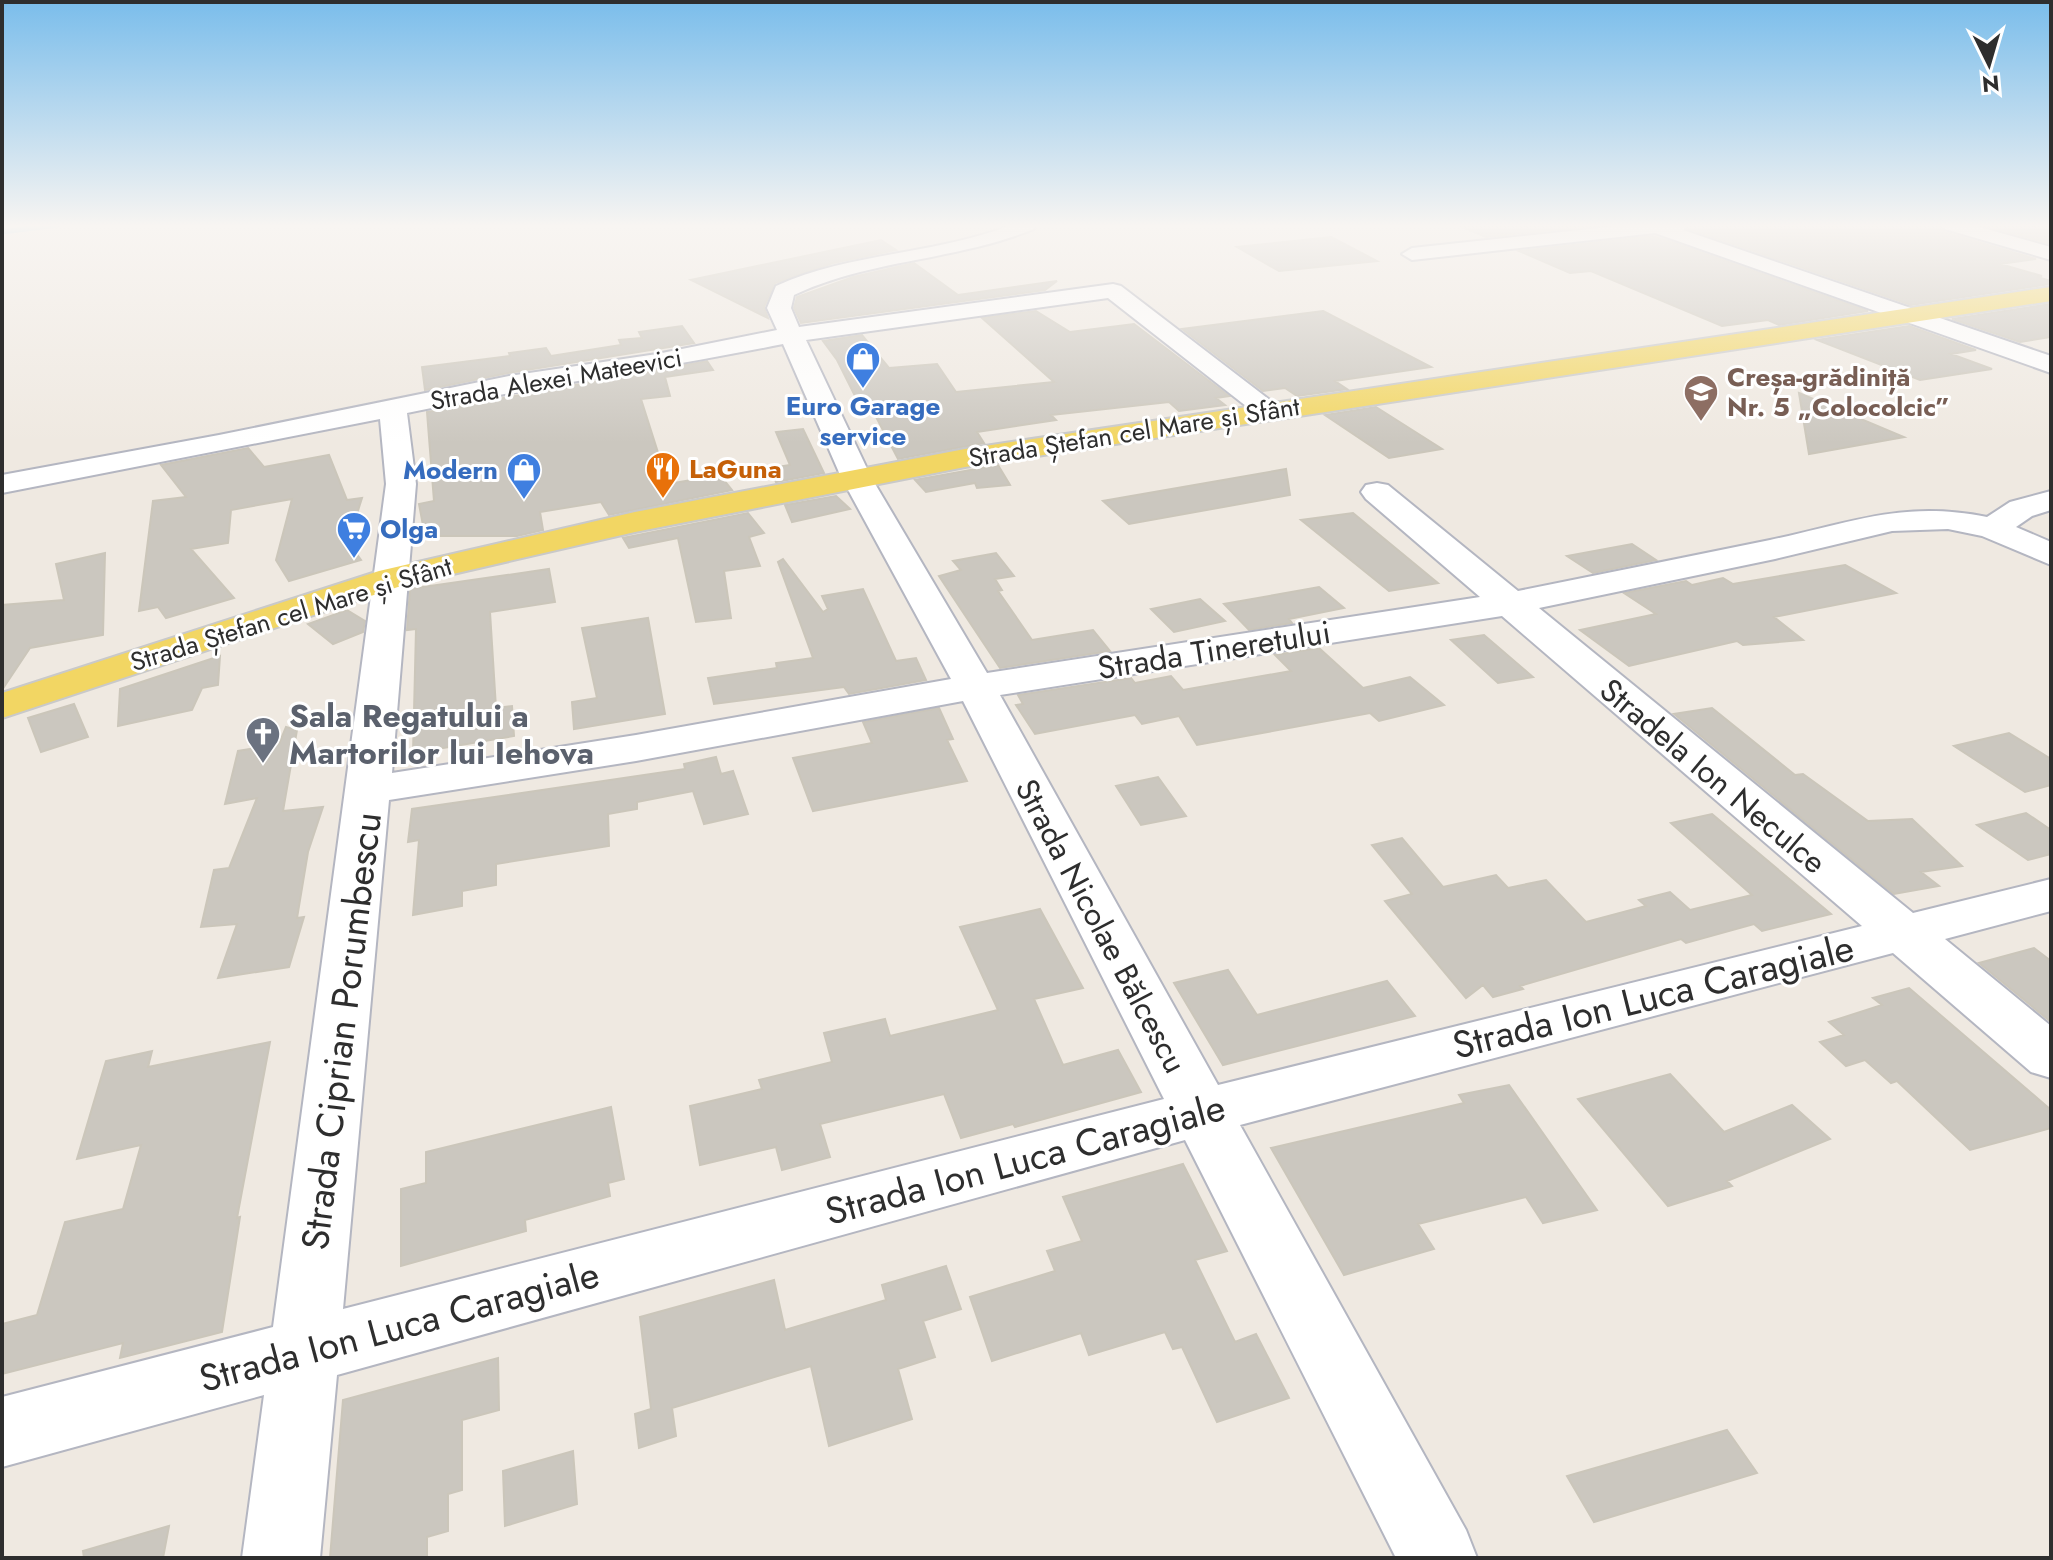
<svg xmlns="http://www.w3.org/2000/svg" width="2053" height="1560" viewBox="0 0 2053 1560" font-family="Jost,sans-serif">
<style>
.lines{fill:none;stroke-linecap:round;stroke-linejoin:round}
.stream{stroke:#75cbf0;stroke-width:5}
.building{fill:#cbc7bf;stroke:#cbc6ba;stroke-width:2}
.minor-casing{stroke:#b4b6c1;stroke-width:4}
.major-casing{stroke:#c9c9c9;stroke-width:4}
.minor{fill:#fff;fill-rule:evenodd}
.major{fill:#f2d663;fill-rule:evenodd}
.labels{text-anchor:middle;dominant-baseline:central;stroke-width:6;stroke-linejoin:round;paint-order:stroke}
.far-education-label{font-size:26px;font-weight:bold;fill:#785e54;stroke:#fff;text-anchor:start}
.far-street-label{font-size:26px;fill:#2e2e2e;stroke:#fff}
.far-shop-label{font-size:26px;font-weight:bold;fill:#366cbe;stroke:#fff}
.far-food-label{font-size:26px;font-weight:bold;fill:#c56008;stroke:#fff;text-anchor:start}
.street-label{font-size:32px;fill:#2e2e2e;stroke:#fff}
.worship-label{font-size:32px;font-weight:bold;fill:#5b616d;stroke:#fff;text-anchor:start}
.near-street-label{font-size:38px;fill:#2e2e2e;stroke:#fff}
</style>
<rect width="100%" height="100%" fill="#efe9e1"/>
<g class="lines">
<!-- stream -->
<path class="stream" d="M2,232L57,225"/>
</g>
<!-- building -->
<path class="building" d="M1457,225H1602L1486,237Z
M1691,225H1939L1944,232L2036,259L2000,264L2042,276L2037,277L2051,281V284L1911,305L1689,229Z
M1982,225H2051V244Z
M1652,236L1669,241L1868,311L1779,325L1768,320L1722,326L1591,271L1570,273L1519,251Z
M1331,237L1377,261L1279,271L1237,247Z
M881,240L896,250L833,263L775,283L764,307L768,318L691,280Z
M914,263L958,295L1057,281L1045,290L801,323L794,308L797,297L853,277Z
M2051,304V337L2020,342L1952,319Z
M1036,311L1070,332L1134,324L1229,396L1216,398L1225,405L1179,411L1169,402L1051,415L1056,420L977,432L984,443L898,459L874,413L864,414L837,360L823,341L862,335L889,368L937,364L956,392L1054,382L982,318Z
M1323,311L1431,367L1335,381L1347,389L1297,396L1285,388L1263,391L1182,329Z
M682,326L694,343L508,373L425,390L422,367L510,356L509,353L546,348L551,356L621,345L619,340L642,338L639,332Z
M1909,326L1976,350L1951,354L1992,369L1920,380L1817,340Z
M707,361L713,370L665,377L670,396L641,399L668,484L720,475L732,490L609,515L601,502L540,512L543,530L517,536H425L419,504L434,501L427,412Z
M1799,393L1904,437L1809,454Z
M1376,407L1442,449L1389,458L1325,415Z
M803,429L824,473L776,482L770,468L790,465L776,432Z
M248,448L264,467L329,455L347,500L362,498L348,542L361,560L289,581L276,560L292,499L231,510L228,543L191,549L234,598L166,618L158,607L139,611L153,501L186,497L161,465Z
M998,465L1010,485L977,488L975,483L926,492L915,480Z
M1286,469L1290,495L1129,524L1103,501Z
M836,496L850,509L792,522L785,505Z
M748,513L764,533L749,537L760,566L724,571L731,618L696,622L678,538L629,548L623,538Z
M1353,513L1438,583L1389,591L1301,520Z
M1632,544L1656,560L1593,573L1567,556Z
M105,553L103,635L30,648L2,690V605L64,600L56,564Z
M996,553L1014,576L995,579L1002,590L998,591L1032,640L1093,630L1110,651L1000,668L939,576L961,570L953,561Z
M783,559L823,612L828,609L822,596L863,589L896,661L916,658L926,680L849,694L844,687L714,704L708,678L777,668L776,663L813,658L778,562Z
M1845,565L1896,593L1774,617L1803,640L1743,645L1737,641L1629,666L1580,630L1656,614L1624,593L1686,581L1692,585L1723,578L1733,584Z
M549,569L555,602L490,612L496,708L512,706L514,736L413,753L416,629L407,630L410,589Z
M1319,587L1344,608L1289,619L1292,623L1249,630L1224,604Z
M1200,599L1225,621L1174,632L1151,609Z
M347,610L365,621L363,632L333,644L308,624Z
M648,618L665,714L574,729L572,702L597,698L582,628Z
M1484,635L1533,677L1498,683L1451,640Z
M1319,648L1363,688L1410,677L1444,705L1379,721L1370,713L1197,745L1179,716L1142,724L1135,715L1035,734L1016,705L1023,704L1018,695L1131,678L1135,683L1171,676L1183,690L1291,671L1275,655Z
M220,656L218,685L202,688L192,710L118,726L120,689Z
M74,704L88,737L41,752L28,718Z
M939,708L953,739L947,740L967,781L813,811L793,758L872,743L863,722Z
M1712,708L1795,775L1803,774L1868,821L1912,819L1962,866L1921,872L1939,886L1894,894L1674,714Z
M286,727L297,730L283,811L323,807L308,852L297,918L304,917L289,967L218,978L237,924L201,927L214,870L229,868L257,798L225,804L238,751L279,744Z
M2009,733L2051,759V785L2025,792L1954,746Z
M716,757L721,774L733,771L748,814L704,824L693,791L637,802V809L608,814L609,846L496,864V885L462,891V906L413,915L419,840L408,842L412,809L685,769L684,764Z
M1158,777L1186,816L1141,825L1116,786Z
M2026,813L2051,830V854L2028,860L1977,825Z
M1712,814L1831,914L1762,931L1754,924L1686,943L1681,939L1520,986L1523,989L1493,997L1483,985L1466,998L1385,901L1412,894L1372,845L1402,838L1443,887L1496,875L1508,888L1546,880L1586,922L1646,906L1639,900L1670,892L1690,910L1752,895L1671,823Z
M1040,909L1083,988L1034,999L1063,1065L1118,1050L1141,1092L1015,1127L1013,1124L961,1138L944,1094L820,1124L830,1157L782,1170L776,1147L700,1165L690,1106L762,1089L759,1080L832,1062L824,1033L885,1019L890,1036L998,1010L960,927Z
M2034,948L2051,961V1022L1979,963Z
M1228,970L1257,1015L1387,981L1415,1016L1223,1065L1174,983Z
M1909,988L2051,1110V1128L1970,1150L1897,1081L1891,1083L1865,1060L1846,1066L1820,1042L1844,1035L1829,1022L1882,1005L1873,998Z
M270,1042L237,1218L240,1217L222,1332L120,1358L123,1343L2,1374V1324L37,1315L65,1222L123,1209L141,1145L77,1159L106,1061L152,1051L148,1067Z
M1670,1074L1724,1132L1792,1105L1830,1139L1727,1181L1732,1186L1668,1206L1578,1099Z
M1509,1085L1597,1210L1543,1223L1526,1197L1418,1224L1434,1249L1344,1275L1271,1148L1464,1103L1459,1095Z
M611,1107L624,1179L608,1183L610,1196L525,1220L526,1231L401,1266V1189L426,1183V1152Z
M1183,1164L1227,1251L1195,1260L1235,1342L1256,1334L1289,1398L1217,1422L1182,1347L1173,1349L1165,1332L1089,1355L1081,1333L992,1361L970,1297L1055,1271L1047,1251L1082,1241L1063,1197Z
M946,1266L961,1309L923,1321L935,1357L898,1369L912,1419L829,1446L811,1366L672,1408L676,1436L639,1448L635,1414L651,1409L640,1317L774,1280L785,1330L886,1300L882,1285Z
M498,1358L499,1410L462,1420V1490L448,1494V1531L427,1537V1558H330L343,1400Z
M1727,1430L1757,1473L1594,1522L1567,1476Z
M573,1451L577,1504L505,1526L503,1471Z
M169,1526L163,1558H84L83,1551Z"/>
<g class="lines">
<defs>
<path id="minor" d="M1011,225H1037L1034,229C956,261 870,259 794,295L791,308L799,327L1113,284L1121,286L1284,411L1280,417L1270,419L1260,417L1108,298L806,340L871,477L987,673L1480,597L1366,499L1361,492L1366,485L1377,483L1388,485L1518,591C1602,574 1686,557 1770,540C1851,523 1902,500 1987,517L2010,502L2051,491V510L2032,516L2016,527L2051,542V565L1982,536L1948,529L1892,531L1775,559L1539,608L1913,913L2051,879V911L1945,939L2051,1026V1078L2031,1072L1893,953L1240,1125L1466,1530L1477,1558H1396L1185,1140L337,1375L320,1558H242L264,1395L2,1467V1397L273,1327L386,484L380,419L2,493V475L219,435L509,376L657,354L777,330L767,308L776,286C851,252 935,255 1011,225ZM783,344L841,477L951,679L636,735L392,773L416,484L407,413C532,387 658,369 783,344ZM1502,616L1862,926L1218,1085L1000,695ZM963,701L1164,1099L343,1309L389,800L636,761Z
M1627,225H1688L1683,230L2051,356V373L1655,233L1412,260L1402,254L1412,248Z
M1942,225H1972L2051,247V260L1945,229Z"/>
<path id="major" d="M2051,287V301L965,467L635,532L401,586L2,718V693L379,571L635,512L965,449Z"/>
</defs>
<!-- minor casing -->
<use href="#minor" class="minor-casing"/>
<!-- major casing -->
<use href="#major" class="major-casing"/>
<!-- minor -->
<use href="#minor" class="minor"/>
<!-- major -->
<use href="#major" class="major"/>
</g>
<!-- sky -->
<linearGradient id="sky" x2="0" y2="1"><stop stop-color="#7abdeb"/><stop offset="0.51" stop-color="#f8f5f2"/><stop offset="1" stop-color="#f8f5f2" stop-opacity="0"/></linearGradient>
<rect width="2053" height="443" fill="url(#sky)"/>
<!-- icons -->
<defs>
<symbol id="shop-pin" viewBox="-11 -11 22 30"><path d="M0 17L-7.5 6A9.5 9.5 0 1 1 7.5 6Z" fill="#3f7fe0" stroke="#fff"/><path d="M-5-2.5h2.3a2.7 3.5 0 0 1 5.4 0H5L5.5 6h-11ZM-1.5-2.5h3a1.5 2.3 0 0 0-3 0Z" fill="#fff"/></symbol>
<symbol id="school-pin" viewBox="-11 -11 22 30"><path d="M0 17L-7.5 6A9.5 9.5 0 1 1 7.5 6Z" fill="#8d6e63" stroke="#fff"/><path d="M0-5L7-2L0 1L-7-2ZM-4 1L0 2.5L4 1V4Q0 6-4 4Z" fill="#fff"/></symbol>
<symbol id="restaurant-pin" viewBox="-11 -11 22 30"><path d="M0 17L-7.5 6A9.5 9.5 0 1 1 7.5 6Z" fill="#e8710a" stroke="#fff"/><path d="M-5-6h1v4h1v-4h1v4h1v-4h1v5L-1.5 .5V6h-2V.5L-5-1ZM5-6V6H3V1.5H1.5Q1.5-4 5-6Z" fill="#fff"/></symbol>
<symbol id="supermarket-pin" viewBox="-11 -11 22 30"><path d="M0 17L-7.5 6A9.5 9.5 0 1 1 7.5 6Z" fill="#3f7fe0" stroke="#fff"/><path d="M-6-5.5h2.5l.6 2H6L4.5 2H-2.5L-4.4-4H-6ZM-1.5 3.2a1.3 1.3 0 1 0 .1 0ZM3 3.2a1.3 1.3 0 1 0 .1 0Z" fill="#fff"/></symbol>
<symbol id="church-pin" viewBox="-11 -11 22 30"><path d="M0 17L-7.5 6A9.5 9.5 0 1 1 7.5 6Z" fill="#6b7280" stroke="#fff"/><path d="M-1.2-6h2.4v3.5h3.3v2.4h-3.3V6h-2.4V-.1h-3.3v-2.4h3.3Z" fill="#fff"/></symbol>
</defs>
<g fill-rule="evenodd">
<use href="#shop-pin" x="843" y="339" width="40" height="54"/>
<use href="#school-pin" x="1681" y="372" width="40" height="54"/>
<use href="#restaurant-pin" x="643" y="449" width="40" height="54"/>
<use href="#shop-pin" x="504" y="450" width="40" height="54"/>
<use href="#supermarket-pin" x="334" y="509" width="40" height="54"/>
<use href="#church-pin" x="243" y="714" width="40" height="54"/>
</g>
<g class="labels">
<!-- far-education labels -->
<g class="far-education-label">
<text x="1727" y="377">Creșa-grădiniță<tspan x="1727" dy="30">Nr. 5 „Colocolcic”</tspan></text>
</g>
<!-- far-street labels -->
<g class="far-street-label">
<text transform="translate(556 379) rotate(-10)">Strada Alexei Mateevici</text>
<text transform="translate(1134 432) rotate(-9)">Strada Ștefan cel Mare și Sfânt</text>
<text transform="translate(291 614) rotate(-17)">Strada Ștefan cel Mare și Sfânt</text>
</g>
<!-- far-shop labels -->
<g class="far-shop-label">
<text x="863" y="406">Euro Garage<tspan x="863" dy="30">service</tspan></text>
<text x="498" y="470" text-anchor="end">Modern</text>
<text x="380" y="529" text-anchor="start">Olga</text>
</g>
<!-- far-food labels -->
<g class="far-food-label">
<text x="689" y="469">LaGuna</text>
</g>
<!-- street labels -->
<g class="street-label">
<text transform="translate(1214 650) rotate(-9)">Strada Tineretului</text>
<text transform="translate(1713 776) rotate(40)">Stradela Ion Neculce</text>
<text transform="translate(1101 926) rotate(62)">Strada Nicolae Bălcescu</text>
</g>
<!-- worship labels -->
<g class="worship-label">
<text x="289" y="716">Sala Regatului a<tspan x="289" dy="37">Martorilor lui Iehova</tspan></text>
</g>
<!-- near-street labels -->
<g class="near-street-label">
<text transform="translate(1653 996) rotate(-14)">Strada Ion Luca Caragiale</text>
<text transform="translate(341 1031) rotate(-83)">Strada Ciprian Porumbescu</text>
<text transform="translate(1025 1159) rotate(-15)">Strada Ion Luca Caragiale</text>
<text transform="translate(399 1326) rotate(-15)">Strada Ion Luca Caragiale</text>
</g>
</g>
<!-- border -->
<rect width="2053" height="1560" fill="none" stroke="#2e2e2e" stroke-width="8"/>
<!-- north arrow -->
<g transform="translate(1989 64) rotate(175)" stroke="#ffffff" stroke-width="6" paint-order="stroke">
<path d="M0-6L14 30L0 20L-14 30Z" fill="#2e2e2e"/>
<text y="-12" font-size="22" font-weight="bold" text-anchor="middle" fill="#2e2e2e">N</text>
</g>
</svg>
